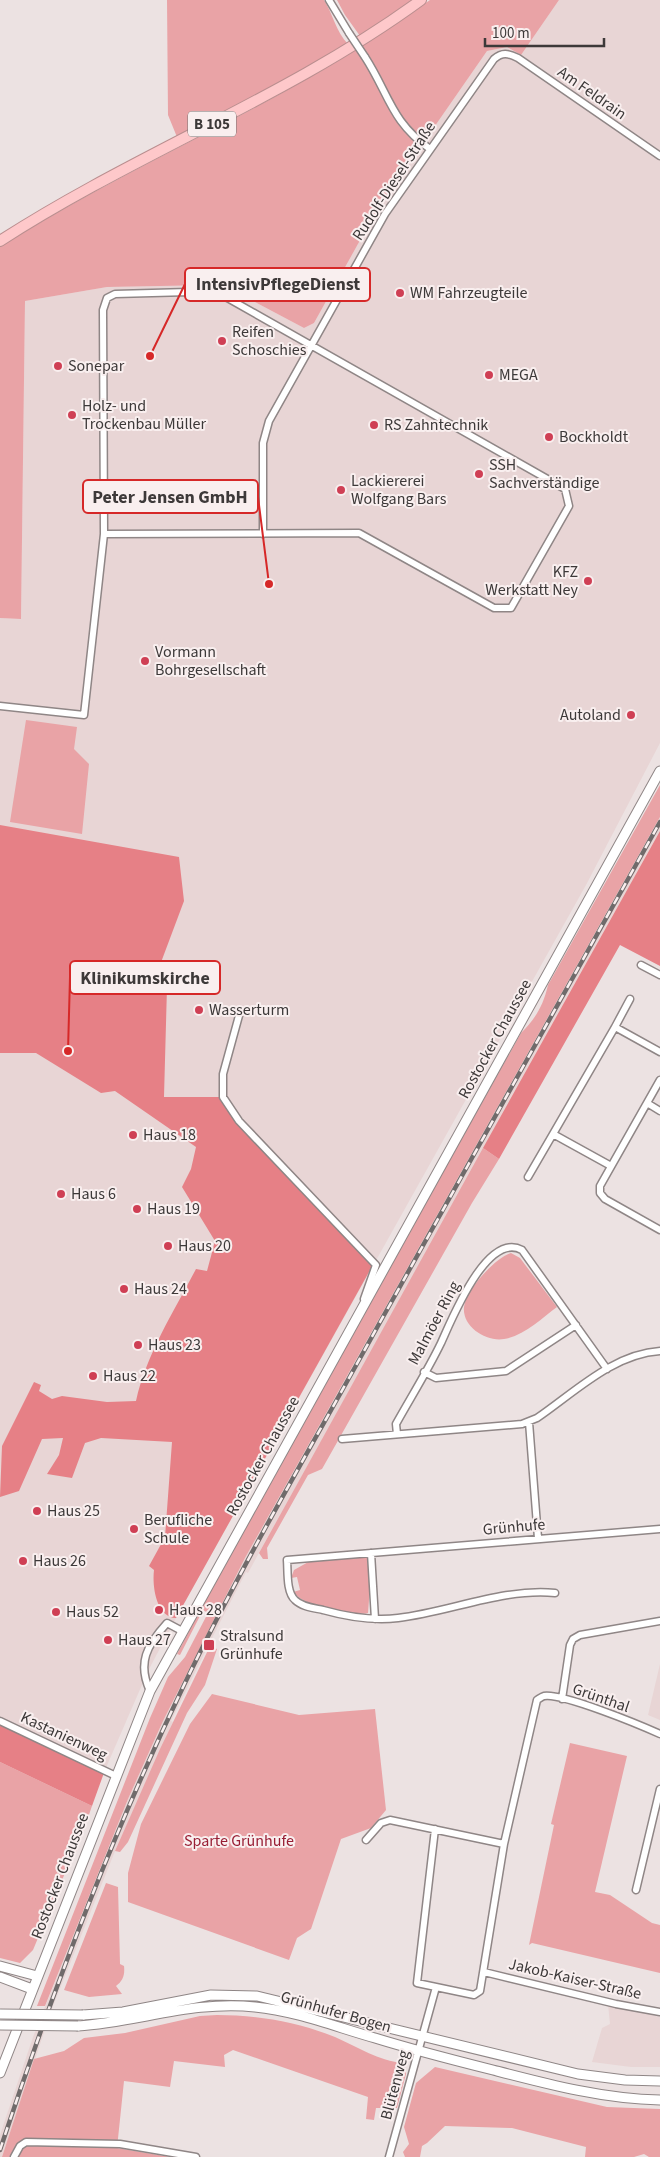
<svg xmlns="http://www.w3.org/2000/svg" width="660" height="2157" viewBox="0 0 660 2157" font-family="'Source Sans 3',sans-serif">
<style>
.built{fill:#e8d5d5}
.green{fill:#e9a3a6}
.forest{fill:#e68086}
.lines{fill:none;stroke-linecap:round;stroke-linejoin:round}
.minor-casing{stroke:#8f8686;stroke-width:9}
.secondary-casing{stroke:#8f8686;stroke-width:11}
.trunk-casing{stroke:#ba8e8f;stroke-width:12}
.minor{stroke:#fff;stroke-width:6}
.secondary{stroke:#fff;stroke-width:9}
.trunk{stroke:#fec8ca;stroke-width:10}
.rail-casing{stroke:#706b6b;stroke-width:4.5}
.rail{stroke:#f9efef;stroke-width:2.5;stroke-dasharray:8;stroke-linecap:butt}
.minor-bridge-casing{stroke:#8f8686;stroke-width:9;stroke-linecap:butt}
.secondary-bridge-casing{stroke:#8f8686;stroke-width:11;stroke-linecap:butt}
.minor-bridge{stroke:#fff;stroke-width:6}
.secondary-bridge{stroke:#fff;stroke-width:9}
.poi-dot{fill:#cf3f54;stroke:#f9efef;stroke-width:2}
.labels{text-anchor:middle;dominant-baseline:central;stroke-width:4;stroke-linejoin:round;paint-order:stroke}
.shield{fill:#f9efef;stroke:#757070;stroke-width:1}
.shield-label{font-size:15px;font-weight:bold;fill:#3d3939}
.street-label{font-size:16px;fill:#3d3939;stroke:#f9efef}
.poi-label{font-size:16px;fill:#3d3939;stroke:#f9efef;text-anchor:start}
.park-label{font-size:16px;fill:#981e34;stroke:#f9efef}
.leader{fill:none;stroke:#d62828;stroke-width:2}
.callout-dot{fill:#d62828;stroke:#f9efef;stroke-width:2}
.callout{fill:#f9efef;stroke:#d62828;stroke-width:2}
.callout-label{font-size:18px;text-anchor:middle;font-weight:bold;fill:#3d3939}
</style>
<rect width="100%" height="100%" fill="#ece2e2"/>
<!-- built -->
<path class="built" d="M559,0H660V743L586,885L176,1618L148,1671L105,1770L0,1721V618L21,619L25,301L107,287L214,285L227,287L304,328L314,323L378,208L487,51L507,47L521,55Z
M660,817V831L259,1553L248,1573L246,1572L212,1638L171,1721L173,1722L115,1851L53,2006L2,2157H0V2135L33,2037L128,1799L163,1721L245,1558Z
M660,1664V1720L648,1715Z
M608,2004L660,2017V2067H631L592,2062L602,2028L610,2024Z"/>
<!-- green -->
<path class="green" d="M167,0H324C333,14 336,32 348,44L284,80L177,137L168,115Z
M337,0H414L360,36L345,15Z
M430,0H559L521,55L507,47L487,51L378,208L314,323L304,328L227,287L214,285L107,287L25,301L21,619L0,618V247C110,177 230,126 341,59C372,41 401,20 430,0Z
M26,720L77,727L74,749L89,764L82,834L10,822Z
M660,785V817L245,1558L163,1721L128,1799L45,2006H37L150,1718L168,1677L185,1657L208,1613L203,1610L180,1655L177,1654L194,1622L200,1605L521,1033C536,1018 543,1006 548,985Z
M483,1148L499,1159L472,1203L322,1469L308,1475L267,1548L268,1559H263L259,1553Z
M511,1253L520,1258L557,1307C542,1318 524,1336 504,1339C486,1342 462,1327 464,1307C466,1290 495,1258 511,1253Z
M367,1557L371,1573L368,1613C350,1617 305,1607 293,1592L300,1590L297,1577L291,1578L294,1570L310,1561Z
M210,1646L217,1649L205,1685L187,1713L128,1842L120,1852L115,1851L160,1749Z
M212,1694L299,1715L375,1709L386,1810L371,1828L341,1839L311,1929L297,1938L289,1960L128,1902V1873L141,1824L190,1724Z
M570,1743L627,1756L595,1892L610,1895L652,1923L660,1925V1973L532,1943L529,1945L554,1825L551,1824Z
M0,1762L92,1806L76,1852L65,1873L33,1950L20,1963L0,1958Z
M106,1883L118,1887L120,1964L124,1966C125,1975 123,1981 116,1986L122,1994L89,1997L64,1990Z
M217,2015C257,2015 298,2022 335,2037C358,2047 378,2061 404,2063L406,2074L397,2108H376L374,2120L366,2119L368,2097L233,2050L224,2055L225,2067L174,2061L170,2087L124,2081L117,2148L170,2157H2L34,2059L64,2051L84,2038L125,2033L200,2016Z
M435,2067L607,2107L660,2109V2157H649L644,2154L634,2157H585L586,2147L512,2128L445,2126L427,2143L422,2146L420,2157H405L403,2152L409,2144L404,2127L416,2083Z"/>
<!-- forest -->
<path class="forest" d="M0,825L179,857L184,901L157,973L167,987L164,1097H223L239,1121L374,1263L176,1618C156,1617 152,1586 154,1570L149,1566L165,1537L172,1442L101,1438L85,1443L72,1478L47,1474L59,1455L63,1438L42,1439L19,1491L0,1497L2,1446L34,1382L41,1385L39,1391L52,1399L62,1396L107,1402L136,1401C146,1355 174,1311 196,1269L207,1271L215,1241L182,1187L191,1169L196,1147L115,1091L101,1093L36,1053H0Z
M660,831V966L620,945L499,1159L483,1148Z
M0,1721L105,1770L92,1806L0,1762Z"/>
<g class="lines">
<defs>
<path id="minor" d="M329,0L349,33
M365,57C389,94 391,122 430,149
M263,534V443L269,421L385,214L494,59C502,52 508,53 518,58L660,156
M0,706L84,715L104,534L103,310L107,298L115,294L189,292L224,296L565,489L569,506L511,608H494L359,533L104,534
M641,965L660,975
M240,1012L223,1074V1097L239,1121L376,1265L364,1299
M615,1027L630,999
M660,1080L600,1186V1193L605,1199L660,1230
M647,1103L660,1111
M611,1166L553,1134L615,1027L660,1052
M528,1177L553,1134
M424,1372L436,1378L506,1371L576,1325
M529,1422L538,1538
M397,1434L396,1424C411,1397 428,1370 441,1343C452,1319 487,1231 522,1250L607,1369
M342,1439L522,1424L537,1418C575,1392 613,1354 660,1351
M371,1553L375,1619
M555,1593C502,1588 450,1612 398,1618C372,1621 348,1617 323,1610C314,1608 302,1607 295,1600C286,1592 288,1571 287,1560L660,1529
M150,1691C137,1663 147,1645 167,1623L182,1631
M562,1699L570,1645L573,1639L580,1635L660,1621
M0,1721L116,1776
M435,1829L417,1983L436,1987
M366,1840L381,1823L390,1820L504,1844
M636,1890L660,1789
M484,1972L616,2004L660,2012
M14,2157L20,2146L26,2142L120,2144L196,2157
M389,2157L436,1987L474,1995L480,1991L504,1844L537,1700C539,1699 541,1697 544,1696C563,1693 640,1725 660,1734"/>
<path id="secondary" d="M0,1966L37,1976
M0,1977L32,1989
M83,2015L123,2012L211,1995L257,1996L578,2074L625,2080L660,2081
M78,2026C138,2022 195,2000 255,2007C296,2011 336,2027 375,2038C414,2050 453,2060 493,2070C547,2084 603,2099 660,2100
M0,2073L150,1691L660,771"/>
<path id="trunk" d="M0,241C136,153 290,96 421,0"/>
</defs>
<!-- minor casing -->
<use href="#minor" class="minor-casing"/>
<!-- secondary casing -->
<use href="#secondary" class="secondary-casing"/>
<!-- trunk casing -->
<use href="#trunk" class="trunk-casing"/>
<!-- minor -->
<use href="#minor" class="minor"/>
<!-- secondary -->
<use href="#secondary" class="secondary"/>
<!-- trunk -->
<use href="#trunk" class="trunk"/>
<defs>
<path id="rail" d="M0,2150C52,1992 112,1835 184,1685C243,1562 313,1444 379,1324C473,1157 566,989 660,822"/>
</defs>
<!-- rail casing -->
<use href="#rail" class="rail-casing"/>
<!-- rail -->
<use href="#rail" class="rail"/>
<defs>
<path id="minor-bridge" d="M349,33L365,57"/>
<path id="secondary-bridge" d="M0,2014L83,2015
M0,2025L78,2026"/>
</defs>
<!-- minor-bridge casing -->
<use href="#minor-bridge" class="minor-bridge-casing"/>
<!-- secondary-bridge casing -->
<use href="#secondary-bridge" class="secondary-bridge-casing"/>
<!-- minor-bridge -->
<use href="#minor-bridge" class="minor-bridge"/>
<!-- secondary-bridge -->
<use href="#secondary-bridge" class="secondary-bridge"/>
</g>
<!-- markers -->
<g class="poi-dot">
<circle cx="400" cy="293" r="5"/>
<circle cx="222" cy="341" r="5"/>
<circle cx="58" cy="366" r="5"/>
<circle cx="489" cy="375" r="5"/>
<circle cx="72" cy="415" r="5"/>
<circle cx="374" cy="425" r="5"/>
<circle cx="549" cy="437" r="5"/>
<circle cx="479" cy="474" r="5"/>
<circle cx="341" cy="490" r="5"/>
<circle cx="588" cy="581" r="5"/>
<circle cx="145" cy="661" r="5"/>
<circle cx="631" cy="715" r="5"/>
<circle cx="199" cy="1010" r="5"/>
<circle cx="133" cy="1135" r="5"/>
<circle cx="61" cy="1194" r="5"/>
<circle cx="137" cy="1209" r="5"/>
<circle cx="168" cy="1246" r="5"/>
<circle cx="124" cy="1289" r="5"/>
<circle cx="138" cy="1345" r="5"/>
<circle cx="93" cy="1376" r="5"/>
<circle cx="37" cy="1511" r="5"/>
<circle cx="134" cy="1529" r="5"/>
<circle cx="23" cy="1561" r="5"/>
<circle cx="159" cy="1610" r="5"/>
<circle cx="56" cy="1612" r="5"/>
<circle cx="108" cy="1640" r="5"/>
<rect x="203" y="1639" width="12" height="12" rx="2.5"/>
</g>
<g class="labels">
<!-- shield labels -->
<rect class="shield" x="188" y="111.5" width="48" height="25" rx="4"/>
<g class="shield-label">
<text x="212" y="124">B 105</text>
</g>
<!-- street labels -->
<g class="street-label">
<text transform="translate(592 93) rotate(35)">Am Feldrain</text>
<text transform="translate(394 181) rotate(-57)">Rudolf-Diesel-Straße</text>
<text transform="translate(495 1039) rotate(-61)">Rostocker Chaussee</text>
<text transform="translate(434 1323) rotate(-62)">Malmöer Ring</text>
<text transform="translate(263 1456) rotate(-61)">Rostocker Chaussee</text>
<text transform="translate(514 1527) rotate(-5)">Grünhufe</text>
<text transform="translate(601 1698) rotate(19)">Grünthal</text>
<text transform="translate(64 1736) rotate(25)">Kastanienweg</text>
<text transform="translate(60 1876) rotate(-69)">Rostocker Chaussee</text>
<text transform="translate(575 1979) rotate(13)">Jakob-Kaiser-Straße</text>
<text transform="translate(336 2012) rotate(16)">Grünhufer Bogen</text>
<text transform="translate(395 2085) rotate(-75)">Blütenweg</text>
</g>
<!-- poi labels -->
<g class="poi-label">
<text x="410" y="293">WM Fahrzeugteile</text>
<text x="232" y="332">Reifen<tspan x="232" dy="18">Schoschies</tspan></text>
<text x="68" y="366">Sonepar</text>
<text x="499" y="375">MEGA</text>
<text x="82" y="406">Holz- und<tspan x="82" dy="18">Trockenbau Müller</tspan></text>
<text x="384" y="425">RS Zahntechnik</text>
<text x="559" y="437">Bockholdt</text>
<text x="489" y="465">SSH<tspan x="489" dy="18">Sachverständige</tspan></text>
<text x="351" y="481">Lackiererei<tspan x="351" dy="18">Wolfgang Bars</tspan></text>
<text x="578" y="572" text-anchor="end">KFZ<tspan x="578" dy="18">Werkstatt Ney</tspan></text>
<text x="155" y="652">Vormann<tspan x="155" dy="18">Bohrgesellschaft</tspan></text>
<text x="621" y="715" text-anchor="end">Autoland</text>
<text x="209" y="1010">Wasserturm</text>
<text x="143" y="1135">Haus 18</text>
<text x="71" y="1194">Haus 6</text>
<text x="147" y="1209">Haus 19</text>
<text x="178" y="1246">Haus 20</text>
<text x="134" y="1289">Haus 24</text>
<text x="148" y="1345">Haus 23</text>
<text x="103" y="1376">Haus 22</text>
<text x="47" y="1511">Haus 25</text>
<text x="144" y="1520">Berufliche<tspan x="144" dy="18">Schule</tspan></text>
<text x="33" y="1561">Haus 26</text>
<text x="169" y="1610">Haus 28</text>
<text x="66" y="1612">Haus 52</text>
<text x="220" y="1636">Stralsund<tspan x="220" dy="18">Grünhufe</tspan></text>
<text x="118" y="1640">Haus 27</text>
</g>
<!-- park labels -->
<g class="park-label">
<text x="239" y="1841">Sparte Grünhufe</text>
</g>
</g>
<!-- callouts -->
<path class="leader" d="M150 356L185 284M269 584L258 497M68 1051L70 977"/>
<g class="callout-dot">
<circle cx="150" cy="356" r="5"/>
<circle cx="269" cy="584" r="5"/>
<circle cx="68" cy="1051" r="5"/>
</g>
<g class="callout">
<rect x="185" y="268" width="185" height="33" rx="5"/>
<rect x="83" y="480" width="175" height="33" rx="5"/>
<rect x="70" y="961" width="150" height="33" rx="5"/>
</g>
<g class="callout-label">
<text x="278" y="290">IntensivPflegeDienst</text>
<text x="170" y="503">Peter Jensen GmbH</text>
<text x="145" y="984">Klinikumskirche</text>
</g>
<!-- scale -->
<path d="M485 38v8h119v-8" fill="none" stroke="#3d3939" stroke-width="2.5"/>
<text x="492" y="38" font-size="15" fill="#3d3939" stroke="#f9efef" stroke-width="4" paint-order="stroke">100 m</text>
</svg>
